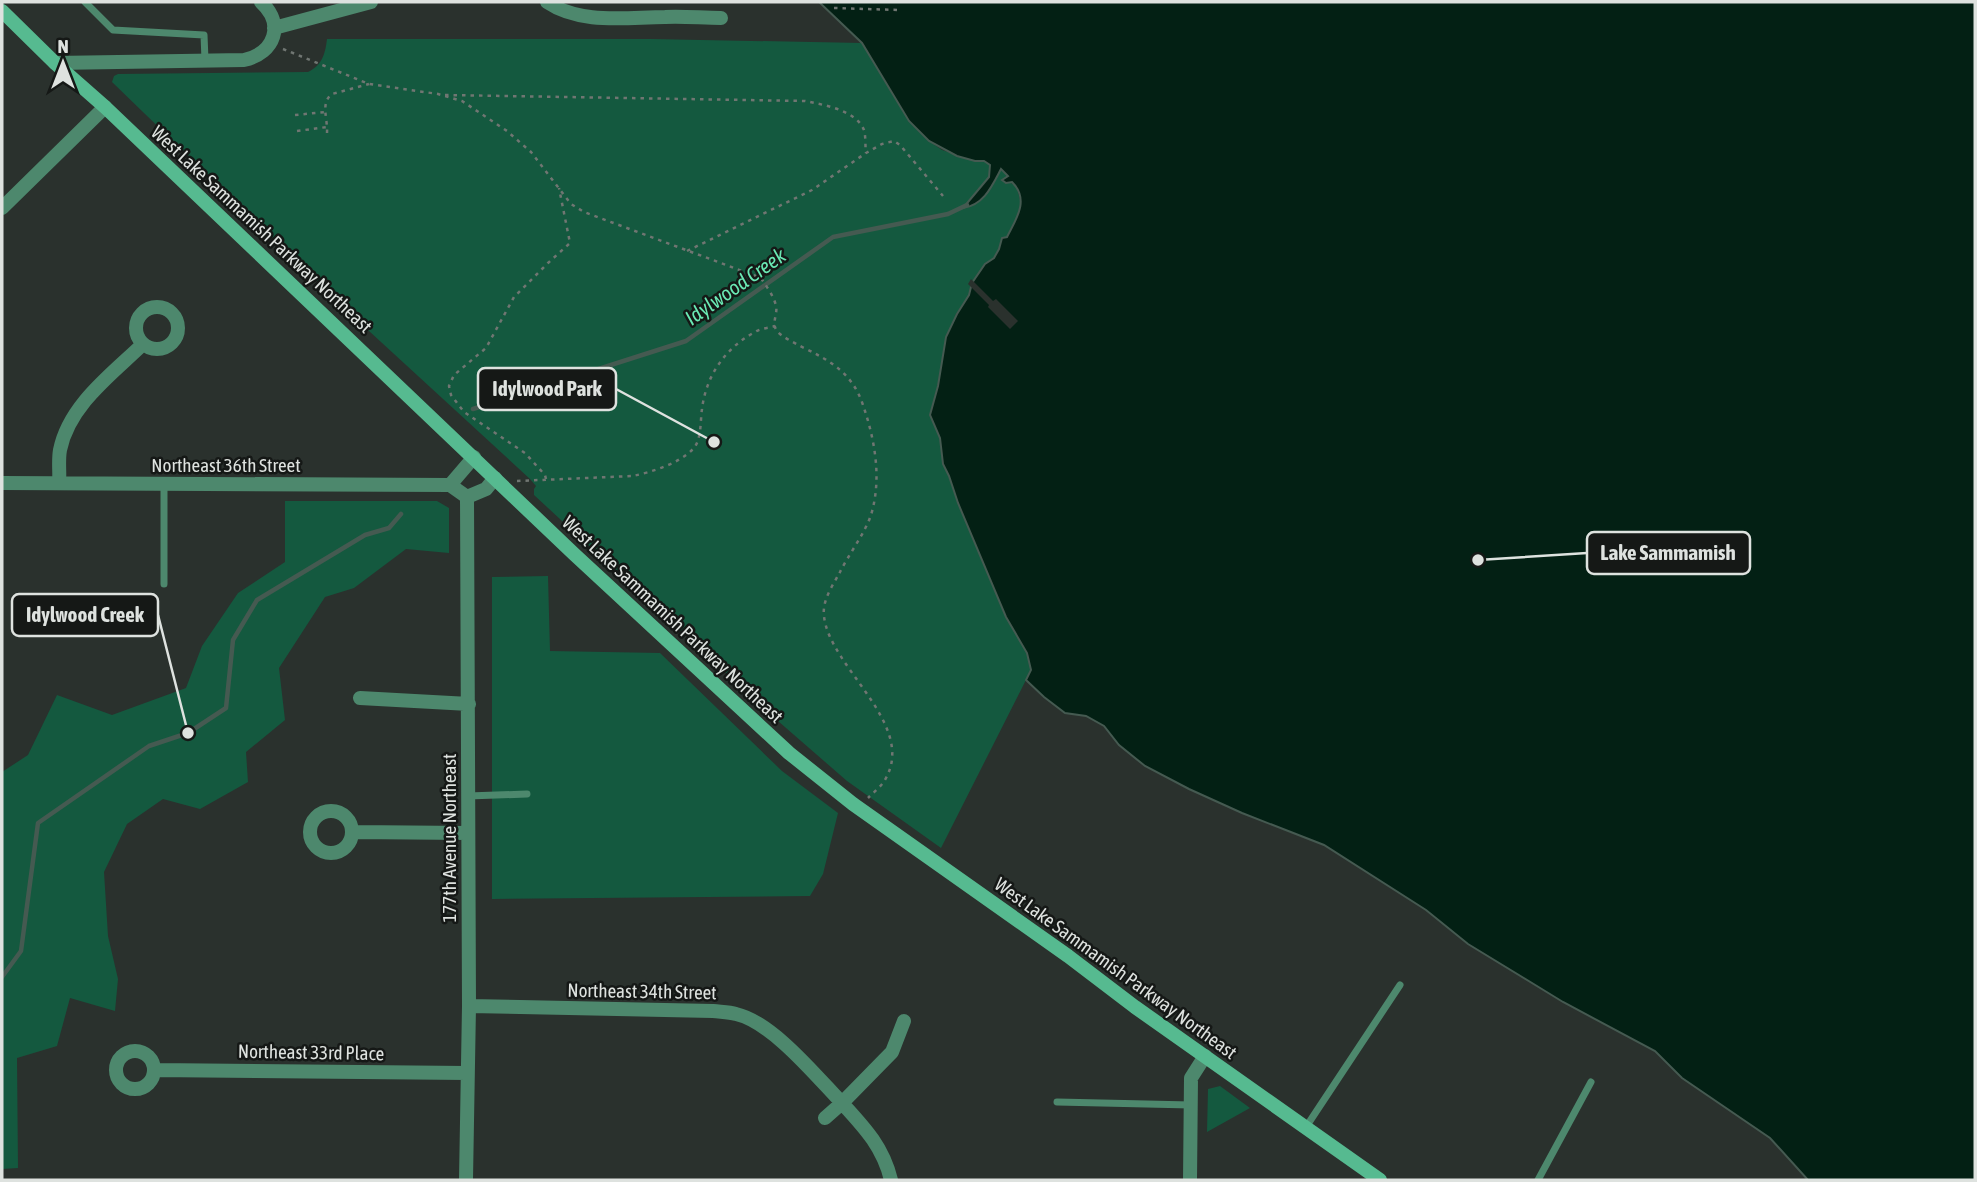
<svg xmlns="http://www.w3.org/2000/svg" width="1977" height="1182" viewBox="0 0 1977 1182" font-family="'Asap Condensed',sans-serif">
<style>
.green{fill:#14593f}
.water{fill:#032014;stroke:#455a51;stroke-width:2}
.pier{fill:#2a312d}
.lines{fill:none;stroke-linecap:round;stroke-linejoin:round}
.stream{stroke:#455a51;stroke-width:4.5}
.path{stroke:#707672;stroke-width:2.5;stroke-dasharray:3.5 5;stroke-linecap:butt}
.service{stroke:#4d886d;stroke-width:7}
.minor{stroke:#4d886d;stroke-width:14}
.secondary{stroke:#56ba90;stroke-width:14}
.labels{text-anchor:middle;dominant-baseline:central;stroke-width:5;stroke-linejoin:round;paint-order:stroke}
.street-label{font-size:19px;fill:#dee2df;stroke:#151816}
.water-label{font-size:21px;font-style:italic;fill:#6ae9b4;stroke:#151816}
.leader{fill:none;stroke:#dee2df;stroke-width:2.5}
.callout-dot{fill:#dee2df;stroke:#151816;stroke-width:2.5}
.callout{fill:#151816;stroke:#dee2df;stroke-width:2.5}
.callout-label{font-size:21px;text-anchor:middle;font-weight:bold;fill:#dee2df}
</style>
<rect width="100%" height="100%" fill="#2a312d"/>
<!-- green -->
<path class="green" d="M327,39H651L862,43L909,121L929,141L942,150L975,161H984L1001,169L1008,176L1003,180C1017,185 1017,186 1020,200C1023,215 1013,225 1007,238H1002L999,249L994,258L985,264L972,283L969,295L956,314L930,415L940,438L943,463L949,476L958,503L1006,617L1027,653L1031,670L941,848L847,781L778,721L534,495V489L536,486L530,479L369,331L112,82L114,76L118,74L308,72C322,65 325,55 327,39Z
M285,501H437L449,508V553L406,549L354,588L325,597L279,668L285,720L246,752L248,782L200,809L163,799L127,824L104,872L108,936L118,979L115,1011L70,998L57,1046L17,1058L18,1168L2,1169V772L28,755L57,695L112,715L186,688L202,646L238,593L285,562Z
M548,576L550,651L660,653L782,771L838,813L823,874L810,896L492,899V577Z
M1220,1086L1250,1108L1207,1132L1208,1089Z"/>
<!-- water -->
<path class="water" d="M819,2H1975V1180H1808L1770,1138L1682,1078L1655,1051L1563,1002L1468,944L1426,910L1324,845L1242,813L1189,789L1145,766L1119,745L1104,726L1086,716L1065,713L1044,697L1026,680L1031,670L1027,653L1006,617L958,503L949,476L943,464L940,438L930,415L938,386L946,337L957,314L969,295L972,283L985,264L994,258L999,249L1002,238L1007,237C1016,219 1030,200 1012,182L1006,183L1002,180L1008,176L1001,169C992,186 984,205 963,208L989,177L990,165L984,161H975L957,156L929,141L909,121L862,43Z"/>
<!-- pier -->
<path class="pier" d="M971,279L993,301L996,299L1018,321L1010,329L988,307L989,305L968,284Z"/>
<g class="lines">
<!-- stream -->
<path class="stream" d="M473,409L686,341L833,237L948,214L967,205
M2,977L21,951L38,823L149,746L188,733L226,708L233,640L257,600L365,535L389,528L401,514"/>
<!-- path -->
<path class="path" d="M834,8L898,10
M283,49L369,84L438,94L462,101L507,131L531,152L571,204L584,212L761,278C766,286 774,296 776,306C778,314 771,323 777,331C782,337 793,342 800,346C829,360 852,372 863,405C875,440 882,479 871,515C865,533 849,554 840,572C833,585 822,600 824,616C829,667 916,723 886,778C882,786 874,792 868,798
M445,95L805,101C824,105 856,110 864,130C866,137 865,146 866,153
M295,115L326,112
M297,131L327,127
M327,133C328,119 320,103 332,94L369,84
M687,251L812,190L866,153L882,144L894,141L900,145L943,196
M546,479L545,475L525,453L464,412L451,395L449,386L454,375L486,348L514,297L548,263L570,243L559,188
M517,481L633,476C651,472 678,464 692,450C702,441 700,422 702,409C706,376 725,348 755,332C761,328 769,328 775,326"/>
<!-- service -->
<path class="service" d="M85,2L113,30L204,35L205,60
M164,584V484
M468,796L527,794
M1057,1102L1191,1105
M1306,1127L1400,985
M1538,1180L1591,1082"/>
<!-- minor -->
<path class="minor" d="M547,2C581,25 627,17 665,17C684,16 702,18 721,18
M274,28L371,2
M55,63L244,60C275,53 285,24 261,2
M2,208L105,107
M136 328a21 21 0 1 1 42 0a21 21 0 1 1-42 0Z
M2,483L450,485L467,497
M59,483C60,473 58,461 60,450C69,405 112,374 143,344
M450,485L474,457
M467,497L486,489L495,478
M360,698L469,704
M310 832a21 21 0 1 1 42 0a21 21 0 1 1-42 0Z
M353,832L467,833
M469,1006L713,1011C721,1012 729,1012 736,1014C772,1022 816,1076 842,1103L825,1118
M116 1070a19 19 0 1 1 38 0a19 19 0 1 1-38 0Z
M155,1070L467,1073
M466,1180L469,1006L467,497
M891,1180C883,1147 865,1128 842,1103L892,1052L904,1021
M1190,1180L1191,1078L1205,1056"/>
<!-- secondary -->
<path class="secondary" d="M2,11L55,63L105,107L574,554L789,753L853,804L1068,956L1135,1007L1380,1180"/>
</g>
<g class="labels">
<!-- street labels -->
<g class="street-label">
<text transform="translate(262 229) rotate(43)">West Lake Sammamish Parkway Northeast</text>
<text x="226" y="465">Northeast 36th Street</text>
<text transform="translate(673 619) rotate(43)">West Lake Sammamish Parkway Northeast</text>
<text transform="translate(449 838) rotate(-90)">177th Avenue Northeast</text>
<text transform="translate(1116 968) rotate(36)">West Lake Sammamish Parkway Northeast</text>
<text transform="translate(642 991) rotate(1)">Northeast 34th Street</text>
<text transform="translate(311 1052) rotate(1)">Northeast 33rd Place</text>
</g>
<!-- water labels -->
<g class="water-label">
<text transform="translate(735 286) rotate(-35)">Idylwood Creek</text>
</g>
</g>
<!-- callouts -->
<path class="leader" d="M714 442L616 389M1478 560L1587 553M188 733L158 615"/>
<g class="callout-dot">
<circle cx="714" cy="442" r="7"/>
<circle cx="1478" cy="560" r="7"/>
<circle cx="188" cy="733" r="7"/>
</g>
<g class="callout">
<rect x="478" y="368" width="138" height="42" rx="7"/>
<rect x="1587" y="532" width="163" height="42" rx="7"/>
<rect x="12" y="594" width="146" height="42" rx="7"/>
</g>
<g class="callout-label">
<text x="547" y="396">Idylwood Park</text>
<text x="1668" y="560">Lake Sammamish</text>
<text x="85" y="622">Idylwood Creek</text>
</g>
<!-- border -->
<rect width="1977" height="1182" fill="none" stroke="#dee2df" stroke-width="7"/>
<!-- north arrow -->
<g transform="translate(63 63)" stroke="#151816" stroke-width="5" paint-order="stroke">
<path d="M0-5L12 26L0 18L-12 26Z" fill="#dee2df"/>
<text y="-10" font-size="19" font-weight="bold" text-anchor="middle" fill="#dee2df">N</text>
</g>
</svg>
